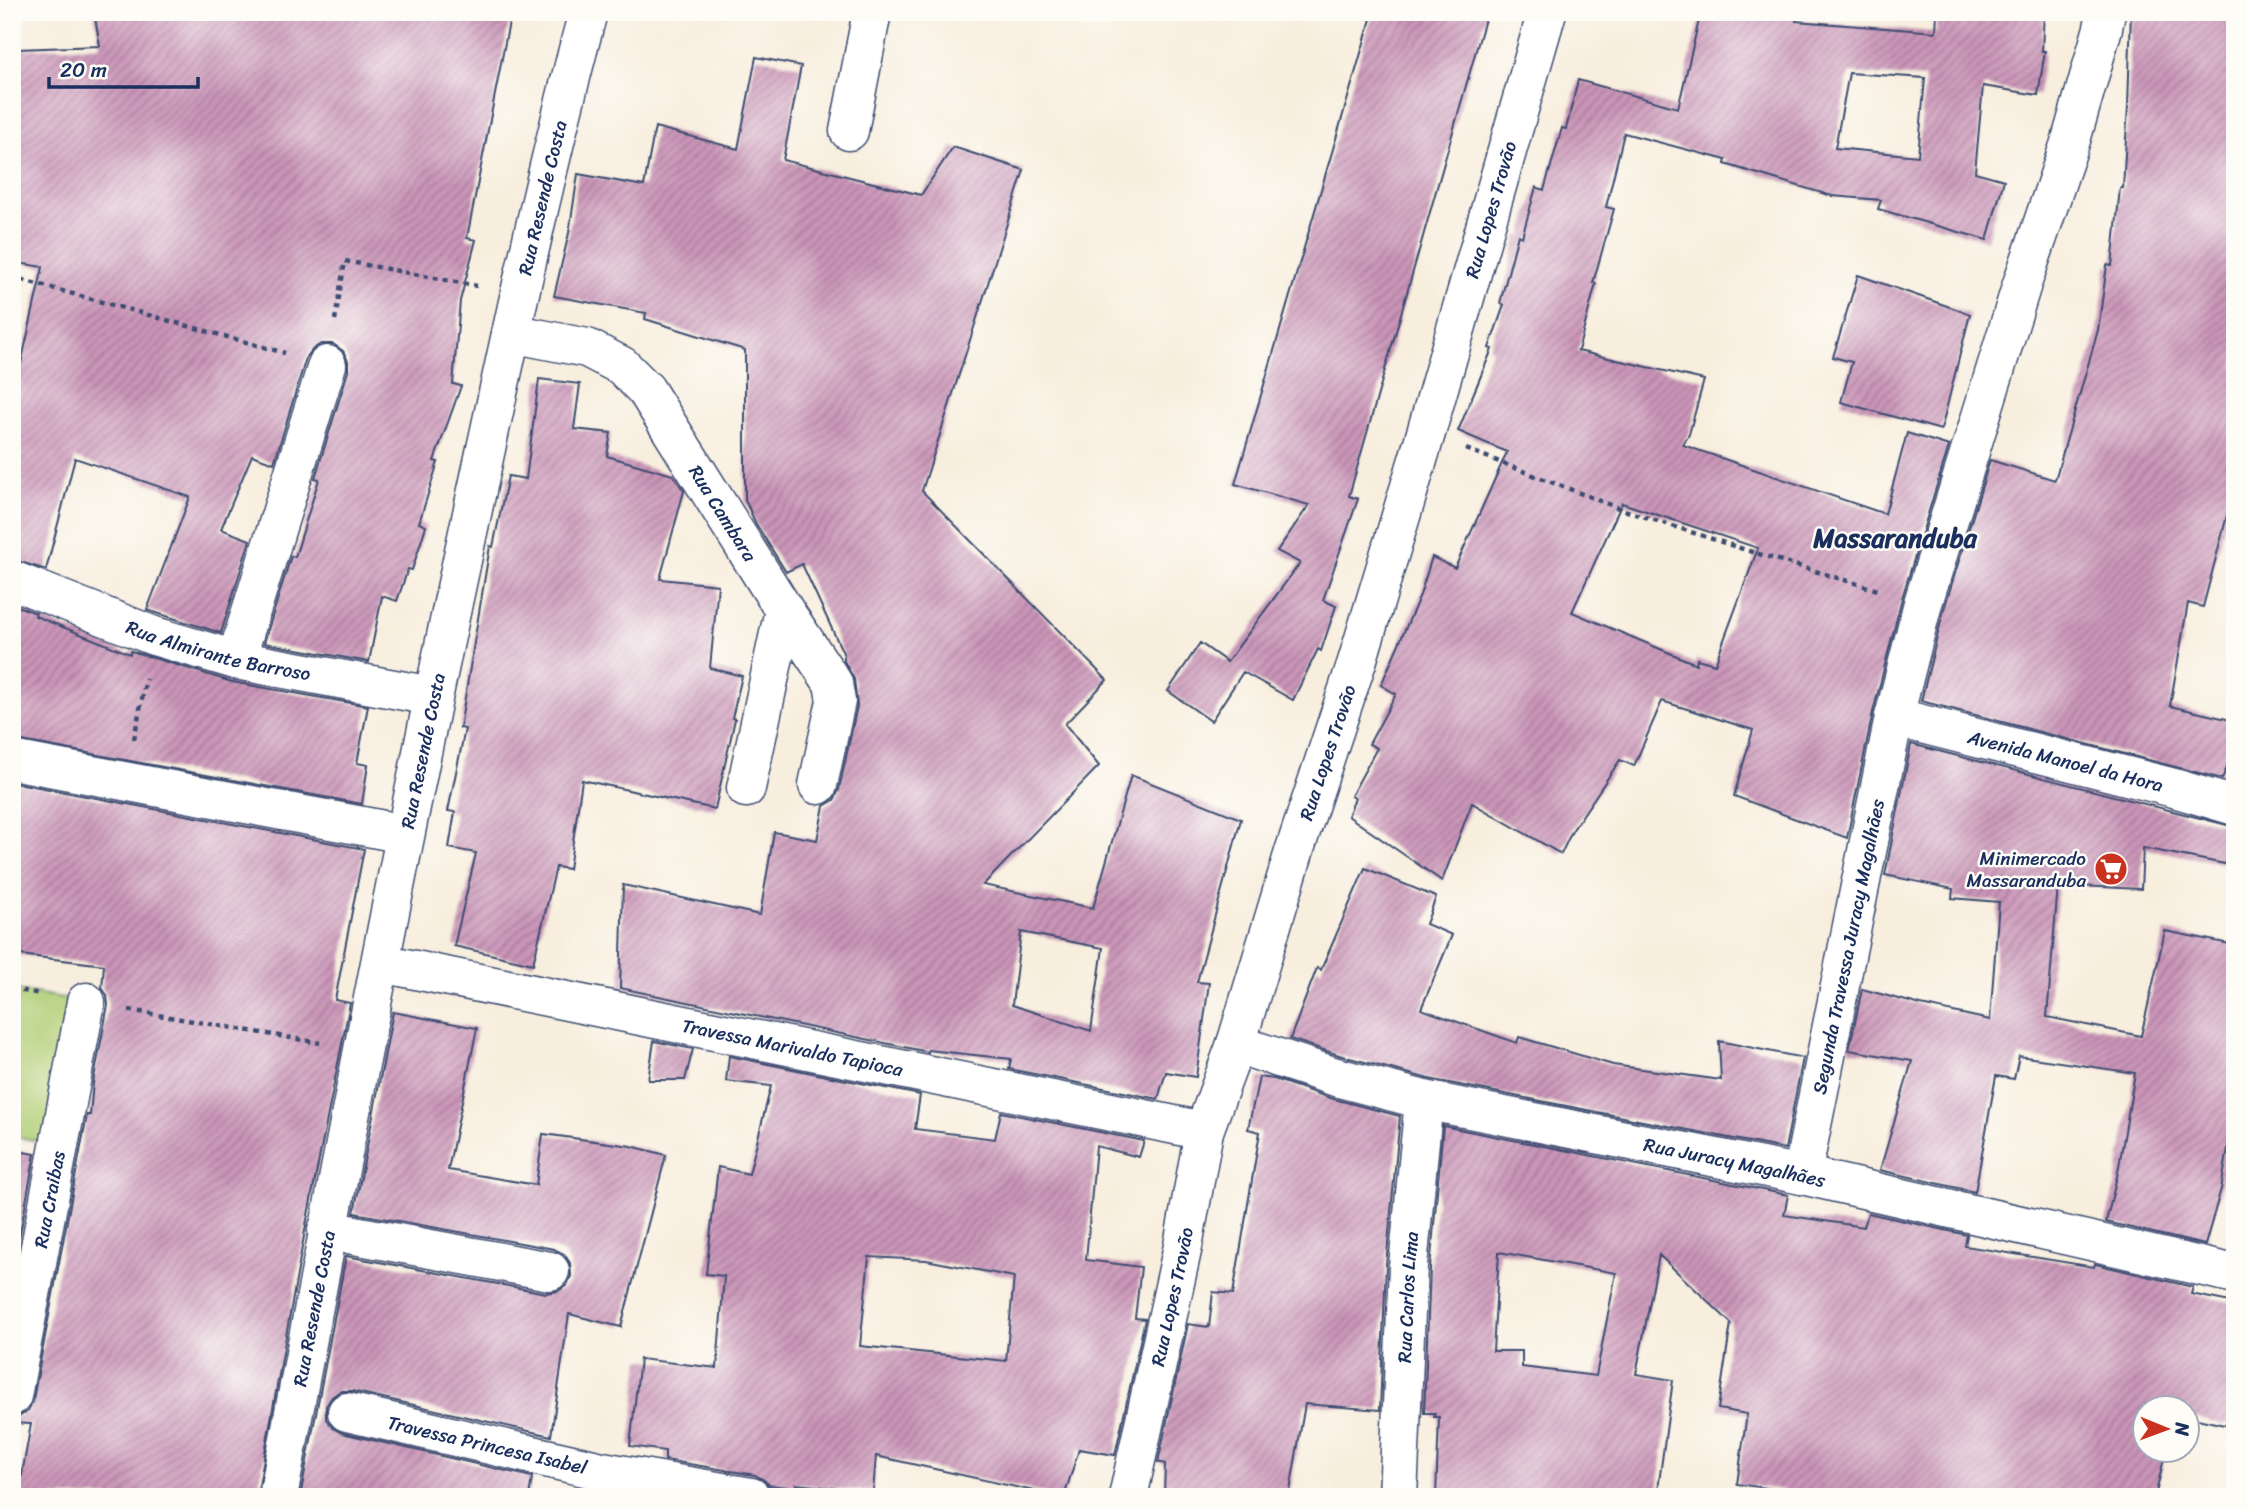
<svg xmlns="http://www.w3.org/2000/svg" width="2247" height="1509" viewBox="0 0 2247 1509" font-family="Sriracha,sans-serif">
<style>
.grass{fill:#b1ce74;stroke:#667e69;stroke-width:2}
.building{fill:url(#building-hatch);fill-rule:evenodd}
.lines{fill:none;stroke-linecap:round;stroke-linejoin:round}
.minor-casing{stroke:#3c4c71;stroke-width:41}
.major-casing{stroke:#3c4c71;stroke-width:41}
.path{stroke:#3c4c71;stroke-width:4.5;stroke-dasharray:5 5;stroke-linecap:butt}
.minor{stroke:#fff;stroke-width:38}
.major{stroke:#fff;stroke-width:38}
.labels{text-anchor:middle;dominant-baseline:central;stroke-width:5;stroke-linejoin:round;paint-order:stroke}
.street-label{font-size:19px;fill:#1b2f5e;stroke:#fdfcf7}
.poi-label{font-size:19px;fill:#1b2f5e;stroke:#fdfcf7;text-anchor:end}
.district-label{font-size:26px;font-weight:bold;fill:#1b2f5e;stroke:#fdfcf7}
</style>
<defs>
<pattern id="building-hatch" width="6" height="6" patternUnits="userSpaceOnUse" patternTransform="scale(1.75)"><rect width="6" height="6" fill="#cb95b8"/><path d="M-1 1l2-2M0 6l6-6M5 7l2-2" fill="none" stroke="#a47a99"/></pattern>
</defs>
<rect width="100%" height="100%" fill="#fdfcf7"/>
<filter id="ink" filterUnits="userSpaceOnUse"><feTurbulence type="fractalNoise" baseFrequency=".0143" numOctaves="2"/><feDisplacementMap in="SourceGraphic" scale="14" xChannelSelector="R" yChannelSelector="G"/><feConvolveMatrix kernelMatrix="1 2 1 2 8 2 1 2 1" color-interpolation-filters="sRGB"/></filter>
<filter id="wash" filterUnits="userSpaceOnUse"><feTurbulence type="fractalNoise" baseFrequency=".00686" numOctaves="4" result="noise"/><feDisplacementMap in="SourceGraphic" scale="28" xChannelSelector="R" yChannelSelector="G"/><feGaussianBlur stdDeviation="1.57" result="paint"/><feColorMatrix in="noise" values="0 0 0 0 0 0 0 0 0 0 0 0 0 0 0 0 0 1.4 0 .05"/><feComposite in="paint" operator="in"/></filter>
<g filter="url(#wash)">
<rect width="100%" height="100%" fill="#f8eede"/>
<!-- grass -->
<path class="grass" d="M12,989L86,1002L61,1145L12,1136Z"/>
<g id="blocks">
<!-- building -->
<path class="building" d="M94,12H511L467,238L476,240L460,301L453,384L461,386L434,461L438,462L419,523L426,526L412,570L408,569L397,601L382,596L369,662L264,643L291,556L295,557L319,479L315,478L348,371V361L343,351L333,344H321L313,349L306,358L274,463L252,455L221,529L250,540L221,633L147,610L190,497L75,458L46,570L12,559V403L43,267L12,262V123L20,124L17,49L100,46Z
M1373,12H1487L1349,496L1358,499L1323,600L1336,606L1321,651L1318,649L1293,700L1243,672L1211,721L1168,691L1200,643L1227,662L1300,563L1277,551L1309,505L1235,484Z
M1701,12H1798L1796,21L1936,32L1937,12H2044L2042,51H2045L2038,95L1983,86L1975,172L2004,180L1987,240L1878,209L1881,200L1832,196L1725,164L1726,160L1624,133L1606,207L1614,209L1593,283H1596L1578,351L1704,380L1689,434L1683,445L1885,514L1907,433L1949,446L1902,598L1873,712L1847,838L1734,796L1753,730L1662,701L1634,766L1620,760L1572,831L1561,854L1472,803L1442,881L1348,816L1355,798L1351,796L1377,748L1369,744L1396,694L1381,685L1420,595L1432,557L1455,568L1507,452L1458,431L1492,349L1489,348L1504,305L1500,303L1518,235L1522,237L1536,187L1544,190L1562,128L1566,129L1578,80L1678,108ZM1849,73L1925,78L1918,156L1835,148ZM1622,503L1758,548L1715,664L1697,659L1696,664L1572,612Z
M2131,12H2235V485L2203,607L2188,603L2170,706L2235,721V748L2222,779L1921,701L1944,609L1990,460L2055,480L2098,330L2107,265L2112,266L2120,188H2123L2128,106Z
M756,57L801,66L783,160L921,195L953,147L1024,170L922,491L1107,680L1065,724L1099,766L983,885L1093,908L1131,775L1241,819L1197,982L1209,983L1196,1077L1166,1072L1158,1099L1009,1069L1011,1059L928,1050V1052L620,988L623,885L760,915L774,832L817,840L824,806L834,800L839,790L857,706L854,679L844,661V655L802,564L786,572L756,524L745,500V350L645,319L646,313L554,296L569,233L578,174L644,186L655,127L738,149ZM1021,932L1103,948L1091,1031L1012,1005Z
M1858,275L1970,314L1941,430L1841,402L1852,362L1833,357Z
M539,379L580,384L574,429L611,433L607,456L673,475L684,491L660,579L718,585L710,668L742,676L732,718L735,719L715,809L582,780L569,869L556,867L533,964L454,946L476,853L449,848L455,812L448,811L465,729L460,728L490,546L493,547L508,476L526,479Z
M12,604L36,613L35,616L130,654L131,651L232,682L368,706L357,763L368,765L362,804L12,739Z
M1911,744L2235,827V866L2143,848L2141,889L2058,885L2047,1017L2141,1036L2165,931L2235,945V1108L2221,1189L2205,1245L2106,1222L2118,1172L2135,1073L2019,1056L2014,1079L1996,1076L1975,1192L1880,1170L1912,1061L1849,1050L1862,989L1921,1005L1990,1020L1999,902L1952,898L1953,889L1885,875Z
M12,782L364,849L335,1000L350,1003L306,1225L257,1497H18L31,1424L12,1423V1417L20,1416L28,1411L33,1400L87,1115H90L93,1083L108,1005L107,995L102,988L104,965L12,954Z
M1365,868L1436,897L1426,924L1452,935L1421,1009L1517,1043L1519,1037L1613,1065L1721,1080L1719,1041L1803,1058L1785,1149L1429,1079L1342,1056L1290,1039L1317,968L1321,970Z
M393,1012L477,1028L448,1170L536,1185L543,1134L631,1146L666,1155L621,1327L569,1314L551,1436L352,1391H340L332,1397L326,1406V1419L333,1428L342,1433L532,1477L529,1497H300L346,1256L546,1293L558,1291L567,1285L571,1276L570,1263L564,1254L554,1249L354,1213Z
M654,1041L693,1049L685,1080H648Z
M729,1056L920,1095L915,1129L995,1139L1001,1112L1144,1141L1139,1157L1096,1146L1086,1260L1141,1267L1135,1318L1145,1319L1115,1455L1079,1449L1064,1497H1061L876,1456L873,1492L796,1484L795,1488L769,1485L764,1480L755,1475L665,1460V1451L630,1446L640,1359L717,1368L724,1276L706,1274L718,1167L749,1174L771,1086L726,1081ZM869,1257L926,1260L1014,1277L1006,1361L860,1346Z
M1259,1077L1274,1079L1330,1098L1400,1116L1386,1265L1380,1410L1305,1404L1289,1497H1164L1165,1464L1158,1462L1188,1324L1209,1327L1213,1292L1233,1294L1260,1132L1248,1129Z
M1443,1126L1788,1195L1784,1215L1864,1227L1868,1213L1967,1235L1965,1246L2094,1267L2095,1264L2193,1287L2191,1294L2235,1303V1397L2229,1426L2188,1417V1408H2146V1450H2166L2155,1497H1787L1788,1491L1737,1484L1747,1414L1718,1409L1731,1323L1659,1255L1636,1374L1673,1380L1657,1497H1436L1439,1417H1434L1435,1413H1424L1430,1268ZM1499,1252L1616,1273L1596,1376L1522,1367V1351H1493Z
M12,1150L35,1154L12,1276Z"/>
</g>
</g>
<g filter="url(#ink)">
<use href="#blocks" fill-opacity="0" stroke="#3c4c71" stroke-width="2"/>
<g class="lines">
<defs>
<g id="minor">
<path d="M849,131L872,12"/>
<path id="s1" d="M511,333L587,348L622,366L646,390L784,610L746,788"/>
<path id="s2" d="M12,580L154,636L236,660L432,696"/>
<path d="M784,610L833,683L836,701L818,785"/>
<path d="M236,660L327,365"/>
<path id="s3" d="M1894,717L2174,788L2235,806"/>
<path d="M12,760L405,834"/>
<path id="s4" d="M381,963L1204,1131"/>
<path id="s5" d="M1236,1044L1336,1077L1424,1100L1802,1175L2235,1274"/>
<path id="s6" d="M1802,1175L1894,717L1923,603L2022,284L2071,140L2103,28L2106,12"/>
<path d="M327,1230L550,1271"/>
<path id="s7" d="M12,1396L86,1002"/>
<path id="s8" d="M347,1412L602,1471L751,1497"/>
<path id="s9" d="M1128,1497L1183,1246L1204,1131L1236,1044L1294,852L1357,662L1426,433L1547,12"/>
<path id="s10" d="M1398,1497L1408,1266L1424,1100"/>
</g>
<g id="major">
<path id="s11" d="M278,1497C341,1162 404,828 476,495C511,333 545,172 588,12"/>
</g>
</defs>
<!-- minor casing -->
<use href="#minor" class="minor-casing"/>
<!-- major casing -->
<use href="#major" class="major-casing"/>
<!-- path -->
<path class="path" d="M12,277L285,353
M335,320L345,261L477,286
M1466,449L1621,509L1752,552L1881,591
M134,739L146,679
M12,989L41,994
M129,1010L320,1043"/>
<!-- minor -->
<use href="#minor" class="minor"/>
<!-- major -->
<use href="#major" class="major"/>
</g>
</g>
<!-- icons -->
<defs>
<symbol id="supermarket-disc" viewBox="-11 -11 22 22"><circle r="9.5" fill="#c8321e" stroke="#fdfcf7"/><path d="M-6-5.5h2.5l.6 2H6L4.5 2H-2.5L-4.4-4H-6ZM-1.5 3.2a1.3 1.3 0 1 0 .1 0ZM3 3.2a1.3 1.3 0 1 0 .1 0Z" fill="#fff"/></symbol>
</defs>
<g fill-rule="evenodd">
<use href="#supermarket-disc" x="2092" y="850" width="38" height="38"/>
</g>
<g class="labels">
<!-- street labels -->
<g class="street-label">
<text stroke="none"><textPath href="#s11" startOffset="1326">Rua Resende Costa</textPath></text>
<text stroke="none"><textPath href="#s9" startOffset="1339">Rua Lopes Trovão</textPath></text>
<text stroke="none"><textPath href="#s1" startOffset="296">Rua Cambara</textPath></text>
<text stroke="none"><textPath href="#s2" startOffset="219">Rua Almirante Barroso</textPath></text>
<text stroke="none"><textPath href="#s11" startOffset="760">Rua Resende Costa</textPath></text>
<text stroke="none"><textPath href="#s9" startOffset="772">Rua Lopes Trovão</textPath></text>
<text stroke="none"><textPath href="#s3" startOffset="177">Avenida Manoel da Hora</textPath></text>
<text stroke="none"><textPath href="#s6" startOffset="233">Segunda Travessa Juracy Magalhães</textPath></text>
<text stroke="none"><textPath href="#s4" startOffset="420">Travessa Marivaldo Tapioca</textPath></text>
<text stroke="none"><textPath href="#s5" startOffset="513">Rua Juracy Magalhães</textPath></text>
<text stroke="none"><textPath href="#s7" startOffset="200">Rua Craibas</textPath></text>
<text stroke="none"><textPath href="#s9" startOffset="205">Rua Lopes Trovão</textPath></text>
<text stroke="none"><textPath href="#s10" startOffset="200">Rua Carlos Lima</textPath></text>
<text stroke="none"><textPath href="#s11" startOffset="192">Rua Resende Costa</textPath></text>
<text stroke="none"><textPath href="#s8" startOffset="144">Travessa Princesa Isabel</textPath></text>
</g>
<!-- poi labels -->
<g class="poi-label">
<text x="2086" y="858">Minimercado<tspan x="2086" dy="22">Massaranduba</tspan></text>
</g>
<!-- district labels -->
<g class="district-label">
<text x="1895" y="538">Massaranduba</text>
</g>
</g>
<!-- margin -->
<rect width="2247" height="1509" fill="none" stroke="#fdfcf7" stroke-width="42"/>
<!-- north arrow -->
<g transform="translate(2166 1429) rotate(91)"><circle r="33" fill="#fdfcf7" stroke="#a3aaba" stroke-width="2"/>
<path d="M0-5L12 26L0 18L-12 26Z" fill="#c8321e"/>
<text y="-10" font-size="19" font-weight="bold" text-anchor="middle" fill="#1b2f5e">N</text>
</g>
<!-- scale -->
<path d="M49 77v10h149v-10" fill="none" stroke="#1b2f5e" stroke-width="3.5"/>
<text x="60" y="77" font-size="21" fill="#1b2f5e" stroke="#fdfcf7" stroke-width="5" paint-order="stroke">20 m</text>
</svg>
